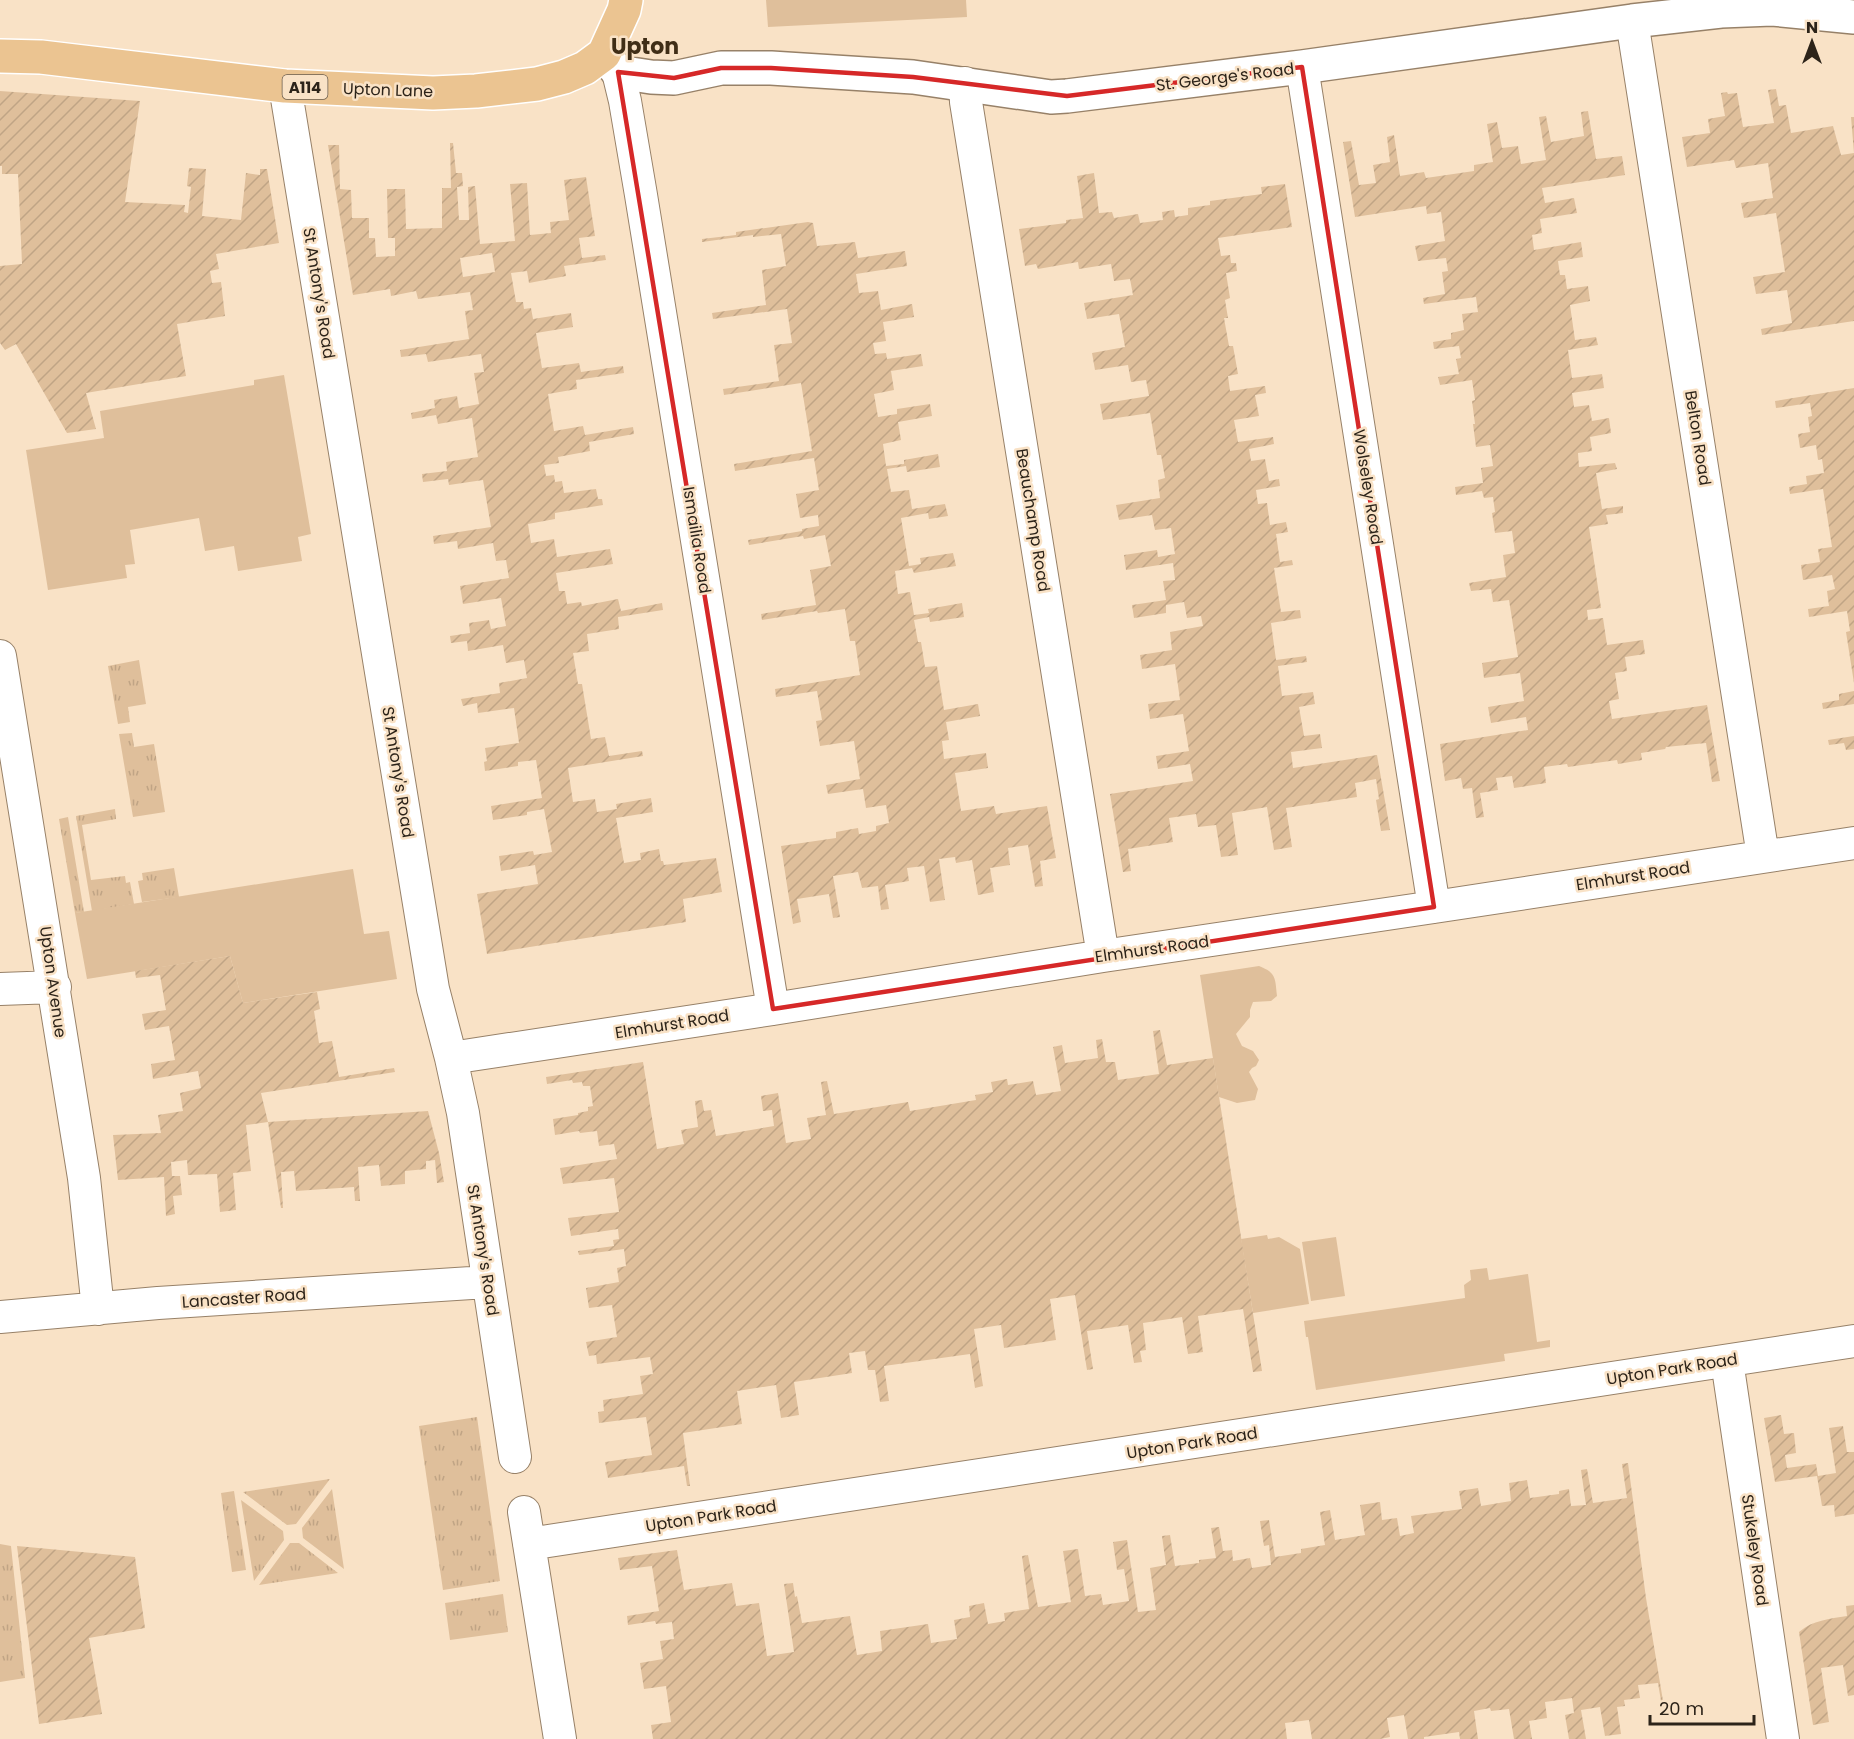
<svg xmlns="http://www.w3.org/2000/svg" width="1854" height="1739" viewBox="0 0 1854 1739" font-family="Poppins,sans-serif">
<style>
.grass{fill:url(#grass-tufts)}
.park{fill:#dfbf9b}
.garden{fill:url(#garden-furrows);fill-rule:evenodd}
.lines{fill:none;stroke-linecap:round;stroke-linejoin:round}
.minor-casing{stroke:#978168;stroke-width:34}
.tertiary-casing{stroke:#978168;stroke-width:36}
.primary-casing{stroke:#fff;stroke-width:36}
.minor{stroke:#fff;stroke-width:32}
.tertiary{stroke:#fff;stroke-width:33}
.primary{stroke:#ebc491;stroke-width:33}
.marked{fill:none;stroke:#d62828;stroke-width:4.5;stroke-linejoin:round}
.labels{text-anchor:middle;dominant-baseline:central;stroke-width:5;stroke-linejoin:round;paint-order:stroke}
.shield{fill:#f9e2c6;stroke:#6a5c4d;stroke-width:1.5}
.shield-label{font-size:15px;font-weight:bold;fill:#2c2319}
.street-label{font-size:16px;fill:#2c2319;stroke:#f9e2c6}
.district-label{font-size:22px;font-weight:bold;fill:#402e17;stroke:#f9e2c6}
</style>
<defs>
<pattern id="grass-tufts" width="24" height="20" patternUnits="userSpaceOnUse" patternTransform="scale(1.5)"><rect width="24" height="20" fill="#dfbf9b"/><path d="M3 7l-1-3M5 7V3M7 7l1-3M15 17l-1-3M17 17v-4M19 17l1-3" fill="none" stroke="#c0a485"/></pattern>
<pattern id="garden-furrows" width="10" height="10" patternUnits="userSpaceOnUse" patternTransform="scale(1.5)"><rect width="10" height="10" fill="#dfbf9b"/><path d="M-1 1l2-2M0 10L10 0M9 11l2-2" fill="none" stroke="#c0a485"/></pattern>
</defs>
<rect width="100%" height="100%" fill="#f9e2c6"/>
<!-- grass -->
<path class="grass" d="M139,660L146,704L128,707L130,722L118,724L108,666Z
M132,733L134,747L154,744L165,812L133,817L119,734Z
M115,809L116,819L82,825L91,880L125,876L126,883L130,882L134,904L92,911L76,816Z
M68,817L84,912L75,913L59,819Z
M174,868L179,897L142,902L138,881L143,880L142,873Z
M477,1417L500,1581L443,1590L419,1426Z
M330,1479L296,1524L287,1525L243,1492Z
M332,1489L344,1569L303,1538L302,1528Z
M234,1491L246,1570L232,1572L221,1493Z
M241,1500L283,1531L284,1540L254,1581Z
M290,1543H299L338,1573L259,1585Z
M0,1544L11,1546L25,1678L0,1682Z
M503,1594L508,1632L450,1640L445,1603Z"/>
<!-- park -->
<path class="park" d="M766,0H966L967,17L768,27Z
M284,375L311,534L298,537L302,561L238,571L234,546L205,551L199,518L130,530L135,564L125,565L127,578L48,590L26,450L104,438L100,411L254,385V380Z
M353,869L364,934L389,931L397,979L243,1003L230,956L87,979L75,913Z
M1259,966C1277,973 1275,979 1277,996L1271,1001L1253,1002L1250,1010V1017L1236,1034L1242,1046L1253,1051L1259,1060L1256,1066L1252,1068L1249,1072L1258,1089L1255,1100L1237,1103L1219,1097L1200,975Z
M1267,1235L1268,1239L1279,1237L1300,1249L1309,1304L1253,1313L1241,1239Z
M1336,1237L1345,1296L1311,1301L1302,1242Z
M1487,1268L1489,1280L1528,1274L1537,1342L1550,1340V1347L1504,1354L1505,1361L1316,1390L1308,1337H1306L1304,1321L1465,1298L1464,1285L1471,1280L1470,1270Z"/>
<!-- garden -->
<path class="garden" d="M1776,89L1779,106L1786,105L1791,133L1833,126L1841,155L1854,153L1851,117H1854V321L1762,335L1761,329L1792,323L1787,290L1756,294L1753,277L1785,272L1776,213L1744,218L1741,203L1773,198L1768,163L1736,168L1734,160L1687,167L1682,137L1710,133L1708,119L1725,116L1721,93L1727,92L1728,94L1737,93L1743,127L1774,123L1768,90Z
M0,91L140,101L125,202L185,205L184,212L188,213L191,187L187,186L189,168L206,169L202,216L241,220L246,173L260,175V169H267L279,243L216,254L219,269L210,271L212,283L221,282L225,316L177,324L186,376L86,393L96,429L67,433L16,344L5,350L0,343V266L22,264L18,174H2V166H0Z
M1588,111L1596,159L1622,156L1625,175L1542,188L1545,203L1574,198L1577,213L1540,219L1542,233L1532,235L1534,250L1581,242L1583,257L1558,261L1560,275H1565L1567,289L1588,286L1590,301L1570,305L1575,340L1596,337L1598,345L1568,350L1572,378L1602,374L1604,388L1572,393L1574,407L1589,405L1592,421L1609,418L1611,433L1590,437L1592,451L1578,453L1579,467L1615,463L1617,469L1596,473L1602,509L1623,506V513L1606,515L1608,524L1589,527L1601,608L1587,610L1588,620L1603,618L1607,645L1643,640L1645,654L1625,657L1627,671L1615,673L1619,699L1609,701L1612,719L1707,705L1720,781L1712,782L1706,743L1666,747L1665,749L1641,753L1642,760L1618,764L1617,760L1568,767L1567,764L1544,767L1546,783L1514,788L1512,776L1496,778L1498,790L1480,793L1484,817L1476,818L1472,788L1463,789L1461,778L1445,781L1440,744L1528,730L1526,717L1491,723L1488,707L1524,701L1520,673L1484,678L1482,663L1518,657L1509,600L1493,602L1491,589L1471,591L1469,583L1506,577L1503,555L1515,553L1512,531L1495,533L1492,513L1495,512L1493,497L1484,498L1482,491L1456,495L1455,487L1483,483L1481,468L1493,466L1490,445L1476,447L1473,424H1475L1472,401L1475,400L1472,380L1440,385L1438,377L1459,374L1456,359L1461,358L1459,346L1434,349L1433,342L1451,339V333L1464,330L1462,314L1478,312L1476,297L1424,304L1423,298L1445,294L1442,272L1448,271L1446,258L1418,261L1415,246L1445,241L1441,212L1427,214L1426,206L1355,217L1343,142L1351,141L1359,185L1376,183L1373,165L1390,162L1387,137L1394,135L1400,176L1424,172L1426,178L1474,171V165L1493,162L1487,124L1497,122L1502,148L1518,146L1521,164L1546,160L1539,117L1546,116L1551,142L1584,136L1581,112Z
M450,143H453L456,173H462L463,186L457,187L459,220H469L468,187L475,186L480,244L515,241L510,184L527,183L530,235L551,233L550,222L569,220L564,180L586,177L595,236L579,238L582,258L605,255L606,260L564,266L566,276L529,283L527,271L511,273L516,302H523L524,309L531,308L533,319L571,313L573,327L536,333L542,368L579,363L581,372L623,366L624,373L576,380L577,389L548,394L554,431L583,426L585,435L633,427L634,434L589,442L590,451L558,457L559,463L544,465L546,476L554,475L555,482L562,481L564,493L596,489L598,499H602L603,505L555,513V519L528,524L531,543L554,539L557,557L610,549L613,564L556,573L559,591H565L567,604L581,602L582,606L618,599L621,611L662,603L663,610L618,617L619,629L587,634L589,651L573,653L578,684H582L591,739L605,737L609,756L642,751L643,756L568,768L573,802L595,799L597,812L617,809L616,804L651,798L653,812L616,818L624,863L641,860L640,853L659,849L661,861H663L664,865L716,858L722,892L683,899L686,922L487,954L477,894L538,884L535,865L501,871L499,856L533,851L534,855L552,852L544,809L527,812V815L493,820L491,806L542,798L536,760L518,762V766L485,771L484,762L487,761L485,748L519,743L514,708L478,713L477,703L463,706L461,699L500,693L499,683L527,678L524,660L506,663L503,645L468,651L467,641L451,643L450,636L470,633L469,623L489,620L491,629L506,626L501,598L463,604L460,586L509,578L506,560L496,561L493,543L458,549L457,541L434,544L433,536L491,527L483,480L449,485L448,479L423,482L422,474L447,471L446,462L478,457L472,418L438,424L436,415L412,419L411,413L435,408L434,400L457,396L459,408L479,404L474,373L484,372L481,354L428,362L426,354L401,357L400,350L469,339L465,311L473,310L470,292L418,299L416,291L391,296L390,289L353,295L328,145H339L340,189L351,190L352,218H369V238H375L376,257L395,256V238H388L387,189H405L406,229L442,228V188H451ZM492,253L495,272L463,277L460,258Z
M1094,173L1099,213L1112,212L1114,218L1138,214L1140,223L1163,220L1162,212L1174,210L1175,217L1188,215V208L1210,205V201L1262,194L1261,187L1285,184L1292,227L1218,238L1221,256L1230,255L1231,263H1236L1237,271L1226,273L1230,298L1225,300L1228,318H1224L1229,346H1233L1238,374L1228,376L1230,391L1265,386L1266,393L1255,395L1259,416L1234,420L1238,442L1273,437L1274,444L1249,449L1251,461L1265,459L1269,481L1279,479L1280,486L1256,490L1258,504L1267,503L1270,525L1286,522L1288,532L1276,534L1280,562L1292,560L1293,565L1274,568L1281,612L1300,610L1301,618L1271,623L1276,660L1306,656L1307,662L1278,666L1282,696L1313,692L1315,704L1299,707L1304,736L1320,734L1322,748L1291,752L1293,768L1377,755L1390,830L1381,831L1376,800L1379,799L1376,779L1355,783L1357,797L1286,808L1292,847L1274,850L1267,807L1232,813L1238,855L1221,857L1216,825L1198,827L1196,814L1169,818L1173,842L1128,849L1131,871L1123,872L1110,794L1193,781L1190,764L1158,769L1156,756L1189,751L1183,714L1150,719L1148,704L1180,700L1175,664L1142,669L1140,655L1172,650L1170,632L1203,626L1201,616L1187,618L1184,602L1166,605V613L1134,618L1132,605L1166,600L1163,581L1175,580L1173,563L1126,570L1124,555L1157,550L1158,557L1175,554L1171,528L1155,530L1152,515L1119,520L1116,505L1160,498L1158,480L1165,478L1161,455H1157L1150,413L1103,420L1100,404L1149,396L1146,380L1131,382L1128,365L1095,370L1092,353L1125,347L1119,314L1087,319L1084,303L1133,295L1130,279L1114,281L1111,264L1079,269L1078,262L1038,269L1036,264L1025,266L1019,229L1066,223V220L1083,218L1077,176Z
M808,222L813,223L817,246L855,242L858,258L905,251L907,266L856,274L859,293L878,291L881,310L912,304L914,317L883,322L886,341L873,343L875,354L886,353L887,359L921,354L923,366L891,371L894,390L874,394L878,417L897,414V409L930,404L932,416L898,422L901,440L883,444L886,466L904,464V460L938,454L940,467L907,472L906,466L887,469L891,492L909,490L912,509L945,504L948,516L929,519L928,513L901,518L909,566L921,564L920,558L953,553L956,566L914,573L912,568L895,571L898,594L910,592L914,615L929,613L928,609L962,603L964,617L930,622L929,617L914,620L918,642H921L925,667L937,666L944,710L978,704L980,716L946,722L949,740L942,741L944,759L986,753L988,768L955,773L961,811L994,806L996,814L1047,806L1056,858L1040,861L1043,886L1035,887L1028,845L1008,848L1010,865L990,868L994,892L978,895L972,860L956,863L955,857L939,859L945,900L930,902L924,866L907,868L909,881L885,885L889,909L881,910L878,886L862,888L858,872L833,876L840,917L833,918L829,894L797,899L801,922L793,924L781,846L836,838V832L858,828L859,834L876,831V826L889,823L886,805L866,808L863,789L828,794L826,785L860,779L854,741L820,746L816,721L822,720L817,691L776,697L775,689L860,675L855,641H850L845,609L818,613L817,611L762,620L761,614L816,605L810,570L831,566L825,535L804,539L803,536L749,545L748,540L802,531V529L819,526L818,515L800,518L796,494L819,490L814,458L735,471L734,464L812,451L801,383L724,395L723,389L779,381L774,345L792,343L787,309L713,319L712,313L766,305L762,270L786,266L781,234L753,237V235L702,242V239L736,235V232Z
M1854,388V683L1846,632L1850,631L1847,611L1809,617L1808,609L1829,606L1827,591L1835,589L1832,575L1803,580L1801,565L1820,562L1818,549L1832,547L1823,489L1790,494L1789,487L1807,484L1806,476L1824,473L1822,459L1818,460L1816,445L1800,448L1798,434L1810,432L1808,417L1812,416L1810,403L1776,408L1775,401Z
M1854,691V704L1823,709L1822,703L1839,700V694Z
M1854,736V749L1846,750L1844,743L1829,745L1828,740Z
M230,956L243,1003L317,992L320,1009L314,1011L319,1043L332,1041L339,1077L394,1068L395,1072L261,1093L268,1122L428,1111L439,1153L444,1182L437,1183L435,1160L426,1161V1169L405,1171V1184L381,1186L379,1165L358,1167L360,1201H355L354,1187L296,1191L294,1171L281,1172L283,1208H281L268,1122L246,1125L251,1171L233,1173L236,1210L220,1212L217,1174L188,1175L187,1160L171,1162L172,1176H180L182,1195L173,1196L175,1214L166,1216L164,1177L118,1180L113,1135L161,1133L158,1115L183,1111L180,1093L201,1088L198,1071L153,1079L151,1064L175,1060L169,1026L145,1030L142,1014L166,1010L160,975L136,978L135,971Z
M1160,1030L1167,1065L1213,1058L1262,1371L1253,1372L1243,1309L1198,1316L1203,1352L1188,1354L1182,1317L1143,1323L1146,1350L1140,1351L1142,1362L1134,1363L1128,1325L1087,1331L1093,1369L1087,1370L1075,1295L1050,1299L1056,1340L1004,1348L1001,1325L974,1329L983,1386L975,1388L970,1354L884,1366L889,1401L880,1402L875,1370H868L865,1351L849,1353L852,1373L794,1382L799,1415L781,1418L776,1385L737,1391L742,1424L683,1433L690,1486H687L684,1466L608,1478L605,1462L652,1455L646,1417L599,1423L598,1412L604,1411L603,1400L643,1394L640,1376L653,1374L650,1357L597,1364L596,1355L589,1356L586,1342L617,1337L612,1305L589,1308L586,1288L619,1282L617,1268L626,1266L624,1249L579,1255L578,1251L614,1246L613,1240L619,1239L618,1229L571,1236L568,1218L619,1212L614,1178L563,1184L560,1168L617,1159L614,1144L599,1146L597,1131L580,1133L579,1131L555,1135L553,1119L578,1115V1113L588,1111V1107L593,1106L590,1086H583L582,1082L573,1083L572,1080L547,1084L546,1077L643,1062L657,1149L684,1144L681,1130L698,1127L695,1101L702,1100L704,1111L711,1110L716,1136L774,1126L772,1110L763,1111L761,1096L778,1093L786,1143L811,1139L807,1118L826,1115L821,1082L827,1081L834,1114L908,1102L910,1111L976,1100L975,1095L993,1092L991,1082L1007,1079L1008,1085L1033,1081L1036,1095L1061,1091L1053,1047L1062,1045L1065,1063L1098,1058L1096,1040L1102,1039L1106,1062H1115L1118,1080L1159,1074L1153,1031Z
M1781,1415L1784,1434L1794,1433L1796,1453L1785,1455L1787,1468L1816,1464L1818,1476L1836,1473L1829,1428L1843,1426L1847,1452H1854V1514L1835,1517L1834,1505L1822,1506L1817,1476L1775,1482L1764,1418Z
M1628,1463L1646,1598L1664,1707H1662L1658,1683L1638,1685L1640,1698L1624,1700L1625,1706L1617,1707L1621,1734L1605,1736L1600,1707L1581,1710L1586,1739H1569L1565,1715L1574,1713L1572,1698L1545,1702L1547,1718L1529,1721L1532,1739H1514L1509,1709L1491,1711L1490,1708L1474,1711L1478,1739H1460L1459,1732L1424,1737V1739H1408L1404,1715L1387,1718L1390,1737L1380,1739H1312L1309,1720L1285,1723L1287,1739H653L651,1725L671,1722L666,1686L644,1689L640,1663L663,1659L660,1641L674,1639L672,1622L656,1624L655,1621L628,1625L627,1616L659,1611L652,1566L620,1570L618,1558L677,1550L684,1590L732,1583L736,1606L759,1603L767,1656L794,1652L784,1584L793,1583L795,1597L797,1596L802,1623L850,1616L857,1655L882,1651L880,1631L928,1624L931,1643L957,1639L954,1620L970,1617L969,1606L984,1603L988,1624L1005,1621L1004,1613L1029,1609L1022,1556L1028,1555L1038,1607L1071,1602L1063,1551L1078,1549L1085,1596L1101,1594L1103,1605L1129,1601L1124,1569L1117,1570L1113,1542L1127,1540L1138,1612L1156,1610L1150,1568L1166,1565L1162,1536L1170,1535L1175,1566L1199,1563V1560L1216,1558L1211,1528L1219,1527L1223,1551L1232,1550L1233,1561L1250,1558L1252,1568L1271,1565L1269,1545L1264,1546L1260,1521L1269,1520L1275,1557L1301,1553V1549L1325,1545L1320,1512L1330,1510L1335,1540L1365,1535L1360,1505L1380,1502L1382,1520L1397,1518L1400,1536L1414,1533L1411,1516L1462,1509L1459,1491L1478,1488L1481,1506L1511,1501L1509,1483L1527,1480L1530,1498L1559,1494V1491L1569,1489L1571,1506L1586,1505L1581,1470L1587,1469L1593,1503L1627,1498L1622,1464Z
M17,1546L135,1557L145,1628L89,1638L102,1714L39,1724Z
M1854,1605V1695L1848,1696L1843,1665L1821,1668L1829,1722L1813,1725L1799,1632C1813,1620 1829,1619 1847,1616L1846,1606Z"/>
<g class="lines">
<defs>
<path id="minor" d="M1632,21L1763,856
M1302,67L1434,907
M618,72L625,101L641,195L773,1009
M965,83L966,102L1103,956
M285,86L433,989L451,1058L463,1113L515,1457
M0,656L84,1178L98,1309
M0,989L55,987
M451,1058L773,1009L1103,956L1434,907L1854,843
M0,1317L158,1303L487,1282
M1727,1361L1783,1739
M524,1512L560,1739
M529,1544L1854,1341"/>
<path id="tertiary" d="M604,54L618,72L651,77L674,78L721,68H771L913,77L1051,97L1067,96L1302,67L1632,21L1721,11L1772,9L1854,17"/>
<path id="primary" d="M0,56L41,57L285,86L433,93L476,91L537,84L564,77L585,68L604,54L624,10L626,0"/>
</defs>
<!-- minor casing -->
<use href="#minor" class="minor-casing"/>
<!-- tertiary casing -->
<use href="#tertiary" class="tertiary-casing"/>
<!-- primary casing -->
<use href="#primary" class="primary-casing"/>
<!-- minor -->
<use href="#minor" class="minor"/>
<!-- tertiary -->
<use href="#tertiary" class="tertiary"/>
<!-- primary -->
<use href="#primary" class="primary"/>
</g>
<!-- marked area -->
<path class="marked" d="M1302,67L1434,907L773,1009L618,72L674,78L721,68H771L913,77L1067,96Z"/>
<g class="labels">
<!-- shield labels -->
<rect class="shield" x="282.5" y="75" width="45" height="24" rx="4.5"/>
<g class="shield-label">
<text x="305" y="87">A114</text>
</g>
<!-- street labels -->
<g class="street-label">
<text transform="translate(1225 77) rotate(-7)">St. George's Road</text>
<text transform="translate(388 90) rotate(2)">Upton Lane</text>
<text transform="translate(319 293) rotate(81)">St Antony's Road</text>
<text transform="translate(1698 438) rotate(81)">Belton Road</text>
<text transform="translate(1368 487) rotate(81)">Wolseley Road</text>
<text transform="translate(1033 520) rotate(81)">Beauchamp Road</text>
<text transform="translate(697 540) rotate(81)">Ismailia Road</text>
<text transform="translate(398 772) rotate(81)">St Antony's Road</text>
<text transform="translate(1633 876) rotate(-9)">Elmhurst Road</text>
<text transform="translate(1152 949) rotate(-8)">Elmhurst Road</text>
<text transform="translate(53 982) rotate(82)">Upton Avenue</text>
<text transform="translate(672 1024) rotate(-9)">Elmhurst Road</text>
<text transform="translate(483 1250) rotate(81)">St Antony's Road</text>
<text transform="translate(244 1298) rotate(-4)">Lancaster Road</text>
<text transform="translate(1672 1369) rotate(-9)">Upton Park Road</text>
<text transform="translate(1192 1443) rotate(-9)">Upton Park Road</text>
<text transform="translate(711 1516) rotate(-9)">Upton Park Road</text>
<text transform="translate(1755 1550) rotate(82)">Stukeley Road</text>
</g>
<!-- district labels -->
<g class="district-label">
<text x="645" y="46">Upton</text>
</g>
</g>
<!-- north arrow -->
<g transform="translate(1812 42)" stroke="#f9e2c6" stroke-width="4.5" paint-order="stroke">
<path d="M0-4.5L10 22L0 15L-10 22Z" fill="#2c2319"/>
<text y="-9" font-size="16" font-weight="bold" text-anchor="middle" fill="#2c2319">N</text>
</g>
<!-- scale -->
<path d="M1650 1715v9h104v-9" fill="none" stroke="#2c2319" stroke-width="3"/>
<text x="1659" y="1715" font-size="18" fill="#2c2319" stroke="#f9e2c6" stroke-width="4.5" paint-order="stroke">20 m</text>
</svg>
